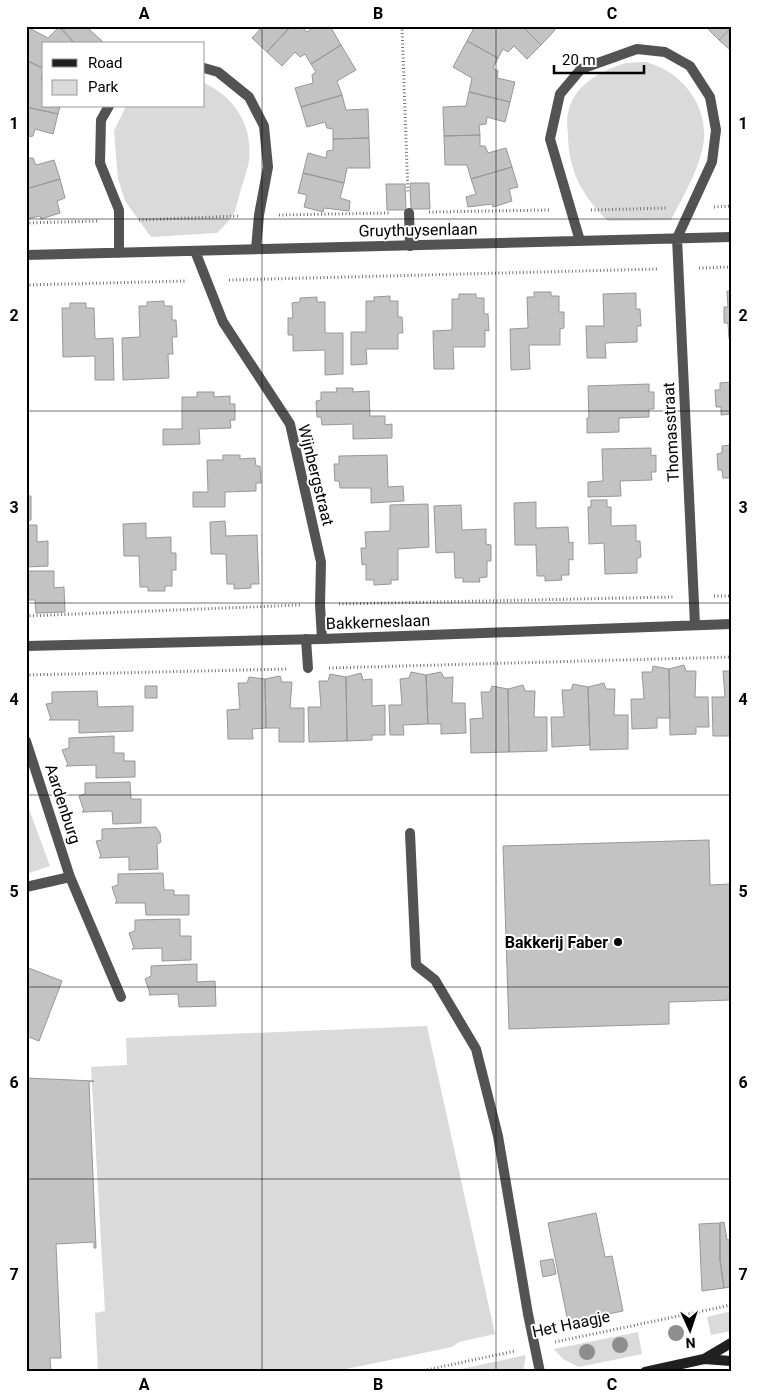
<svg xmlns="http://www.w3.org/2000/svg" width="757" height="1398" viewBox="0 0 757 1398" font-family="Roboto,sans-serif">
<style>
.green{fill:#dadada}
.building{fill:#c3c3c3;stroke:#979797}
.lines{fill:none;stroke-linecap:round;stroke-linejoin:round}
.path{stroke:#757575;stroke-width:3;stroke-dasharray:1 2.5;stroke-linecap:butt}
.lane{stroke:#535353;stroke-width:10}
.street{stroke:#535353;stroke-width:10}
.secondary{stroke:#202020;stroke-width:10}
.tree{fill:#8e8e8e}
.grid{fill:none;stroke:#000;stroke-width:1;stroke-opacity:0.55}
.poi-dot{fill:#000;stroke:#fff;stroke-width:2}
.labels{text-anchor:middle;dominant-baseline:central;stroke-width:4;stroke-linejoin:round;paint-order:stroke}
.street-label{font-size:16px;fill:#000;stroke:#fff}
.poi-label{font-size:16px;font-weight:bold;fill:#000;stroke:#fff;text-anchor:end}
.neatline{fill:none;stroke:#000;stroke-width:2}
.grid-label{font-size:16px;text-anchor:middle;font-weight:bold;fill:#000}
</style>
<rect width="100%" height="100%" fill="#fff"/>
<!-- green -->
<path class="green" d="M626,63C633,63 643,61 649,63C684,73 710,109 703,146C698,172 683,196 671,220L608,221C583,197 569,172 568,137C568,130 566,120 568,113C574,84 601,71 626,63Z
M204,83C235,97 253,126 249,160C248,169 244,178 242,186C234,212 238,213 217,233L151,237L125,201L118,179L114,131L126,106H204Z
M26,801L50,866L26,874Z
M427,1026L495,1334L459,1342L452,1347L332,1372H98L95,1313L105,1311L91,1067L127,1065L126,1038Z
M731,1311V1331L711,1335L707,1317Z
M638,1332L642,1354L579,1367L563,1359L554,1349Z
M526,1355L523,1372H447Z"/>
<!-- building -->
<path class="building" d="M60,26H92L89,29L103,42L101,44H75Z
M263,26H291L267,52L252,38Z
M291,26H301L307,32L316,26H330L341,45L311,64L305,54L300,57L295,52L282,66L267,52Z
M475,26H522L541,45L527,59L514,46L508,52L503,49L498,58L467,41Z
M522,26H552L555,30L541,45Z
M705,26H731V28L719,40Z
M59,27L75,44H44V69L26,60V32L29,28L48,38Z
M731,28V51L719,40Z
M467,41L498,58L493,68L498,71L497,78L515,82L510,102L469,92L472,78L453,67Z
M341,45L356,70L337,81L342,95L301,107L295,88L313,83L312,75L316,72L311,64Z
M26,60L44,69L41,80L44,81V106H60L58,114L26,107Z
M469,92L510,102L505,122L487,117L486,124L479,125L480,135L444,136L443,107L466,106Z
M342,95L346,110L368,109L369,138L333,139V129L327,128L325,122L307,127L301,107Z
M26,107L58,114L53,134L35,129L33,136L27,137L26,147Z
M480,135V146H485L488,153L506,148L512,167L471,179L467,165H445L444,136Z
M369,138L370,168H347L344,183L303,173L308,153L326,158L327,151L333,150V139Z
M26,147L28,158H33L36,165L54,160L60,179L26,189Z
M512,167L518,187L509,189L512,201L493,207L492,204L468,207L466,197L476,194L471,179Z
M303,173L344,183L340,198L350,201L349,211L324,208L323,212L304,207L307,195L298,193Z
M60,179L65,198L57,201L60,213L41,219L40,216L26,219V189Z
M410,183H429L430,209H411Z
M386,184H405L406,210H387Z
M727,291H731V339H729L728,323H724V307H728Z
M534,292H551V296H559V312H564V328L560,329V345H529L530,369L511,370L510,329L528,328L527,297H534Z
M636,293V309H640L641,326H637V342L605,343L606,358H587L586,326H604L603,294Z
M459,294H476V298H484V314H488L489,331L485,330V347H453L454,369H434L433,331L452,330V299H459Z
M390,296V301H398V317H402L403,333H398V349H366L367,364L351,365V332H366V301H374V297Z
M317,297V302H325V333H343V374L325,375V350L293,351V335H288V318H293L292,303L300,302V298Z
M164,301V306H172V320H176L177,337H172L173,354H168L169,378L123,380L122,338L140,337L139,306H147V302Z
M70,303H86V308H94L95,339L113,338L114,380H95V356L63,357L62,308H70Z
M731,382V414L721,415V407H716L715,390H720V383Z
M649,384V392H654V409H649V417L619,418V432L587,433V418H589L588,386Z
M336,388H353V392L369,391L370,416H385V425L392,424V438L353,439V424L322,425L321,417H317L316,401L321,400V392H337Z
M197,392H214V397L230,396V404H235V420H230L231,428L199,429L200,444L163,445V429H182V397H197Z
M731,445V478H723L722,470H718L717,454L722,453V446Z
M651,448V456L656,455V472H651L652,480L620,481L621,496L588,497V482L603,481L602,449Z
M223,455H240V459L255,458L256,466H260L261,483H256V491L225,492V507H193V492H208L207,460H223Z
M387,455L388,487L403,486L404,501L371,503V488H340L339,481H335L334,464H339V456Z
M26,496H31V520L26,521Z
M591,500H607V507H611V526L636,525V541H640L641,557L637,558V573L605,574L604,543L589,544L588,507H591Z
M536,502V528L568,527L569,543L573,542V560L569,559V575H561L562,580L545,581V576H537L536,545H515L514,503Z
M428,504L429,547L398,549V580H391V584L374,585V580H366V564L362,565L361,548H366L365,532L390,531V505Z
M461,505L462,530L486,529V544L491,545V561H487V577L479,578L480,582H463V578H455L454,552L436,553L434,506Z
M225,521L226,536L257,535L259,584H251V588L234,589V584H227L226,554H211L210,522Z
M146,523V538L171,537V553H176V570H172V586H165V591H148V587H140L139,556H124L123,524Z
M26,525H37V542L48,541V566L26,567Z
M26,571H54V588L64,587L65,612L36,613L35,600H26Z
M684,665L686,671H696L695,697H708L709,727H696V734L670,735L669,669Z
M653,666L669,669L670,718H657V728L632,729L631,699H644L642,672H652Z
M723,671H731V736H713L712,697H725Z
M411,672L426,675L428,724L403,725L404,735H390L389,705H402L400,679L409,678Z
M441,672L444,678L453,677L452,703H465L466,733L441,734V724H428L426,675Z
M361,673L363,680L372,679V706L385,705V735H372V740L347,741L346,677Z
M330,674L346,677L347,741L309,742L308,707H321L319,681H328Z
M280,676L282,682H292L290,708H304V742H279V728H266L265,679Z
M249,677L265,679L266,728L252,729L253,739H228L227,710L240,709L238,683H247Z
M604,683L606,689H615L614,715H628V749L590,750L588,687Z
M573,684L588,687L590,745L552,747L551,717H564L562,690H571Z
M523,685L525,691H535L534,717H547V751L509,752L508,689Z
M145,686H157V698H145Z
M492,686L508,689L509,752L471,753L470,719L483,718L481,692H490Z
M97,691L98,707L133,706V731L79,733V720H49L51,719L46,704L52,703V692Z
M114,736V753H124V761H135V777L96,778V765L66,766L68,765L62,750L69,748V738Z
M130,782L131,799H141V823L113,824L112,811L82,812L84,811L79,796L85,794V783Z
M156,827L160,833L161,842L157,844L158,869L129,870V857L99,858L101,856L96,841L102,840V829Z
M709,840L710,885L731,884V1000L669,1002V1024L509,1029L503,846Z
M163,873L164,890H174V895H189V915H146L145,903H115L117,902L112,887L118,885V874Z
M180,919V936H191V960L162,961V948L132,949L134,948L129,933L135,931V920Z
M197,964V982L215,981L216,1006L179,1007L178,994L149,995L150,993L145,979L151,976V966Z
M26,967L62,981L39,1041L26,1036Z
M26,1078L94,1081L89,1082L96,1248H94V1242L56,1244L61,1358H50L51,1372H26Z
M596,1213L605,1257L612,1256L623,1311L568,1322L548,1223Z
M724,1222L727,1240L731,1239V1287L724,1288L720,1260V1223Z
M720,1223V1260L724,1288L702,1291L699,1224Z
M553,1259L556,1274L543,1277L540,1261Z"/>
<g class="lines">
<!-- path -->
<path class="path" d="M402,26L408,194
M714,207L731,206
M591,210L668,208
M429,212L550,210
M279,215L390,213
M139,220L238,216
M26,223L98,221
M699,268L731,267
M229,280L658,269
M26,285L185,281
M714,596H731
M339,604L673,597
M26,616L300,605
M329,668L731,657
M26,675L288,669
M555,1342L731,1305
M417,1372L515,1351"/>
<!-- lane -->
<path class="lane" d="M409,213L410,246
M306,639L308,668
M410,833L416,965L435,980L476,1049L498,1136L528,1314L540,1372"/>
<!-- street -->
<path class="street" d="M204,68L218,72L249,97L264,126L268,167L259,215L256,249
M109,106L101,120L100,163L119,210V253
M580,241L550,139L560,94L581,69L637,49L665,52L690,66L710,97L716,130L712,162L677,238L695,625
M195,251L223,322L290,424L321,562L320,605L322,639
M26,255L731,237
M26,646L322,639L731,624
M26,741L70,877L121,997
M26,887L70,877"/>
<!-- secondary -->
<path class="secondary" d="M704,1359L731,1343
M645,1372L704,1359L731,1361"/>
</g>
<!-- trees -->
<g class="tree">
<circle cx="676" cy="1333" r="8"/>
<circle cx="620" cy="1345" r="8"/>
<circle cx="587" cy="1352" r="8"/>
</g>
<!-- grid -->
<path class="grid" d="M262,26V1372M496,26V1372M26,219H731M26,411H731M26,603H731M26,795H731M26,987H731M26,1179H731"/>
<!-- markers -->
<circle class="poi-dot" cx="618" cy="942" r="5"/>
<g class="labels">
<!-- street labels -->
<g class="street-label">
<text transform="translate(418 230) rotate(-1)">Gruythuysenlaan</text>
<text transform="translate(671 432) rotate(-93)">Thomasstraat</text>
<text transform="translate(316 475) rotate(76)">Wijnbergstraat</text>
<text transform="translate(378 622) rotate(-2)">Bakkerneslaan</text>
<text transform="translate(63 804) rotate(72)">Aardenburg</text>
<text transform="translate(571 1324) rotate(-12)">Het Haagje</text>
</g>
<!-- poi labels -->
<g class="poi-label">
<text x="608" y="942">Bakkerij Faber</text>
</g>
</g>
<!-- border -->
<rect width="757" height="1398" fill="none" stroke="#ffffff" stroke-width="55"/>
<!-- legend -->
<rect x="42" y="42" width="162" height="65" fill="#ffffff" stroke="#999999"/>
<rect x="52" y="59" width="25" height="8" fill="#202020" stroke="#999999"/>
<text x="88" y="68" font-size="15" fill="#000000">Road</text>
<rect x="52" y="80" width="25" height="15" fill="#dadada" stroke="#999999"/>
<text x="88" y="92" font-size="15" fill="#000000">Park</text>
<!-- north arrow -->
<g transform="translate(690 1330) rotate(177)" stroke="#ffffff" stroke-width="4" paint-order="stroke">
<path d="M0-4L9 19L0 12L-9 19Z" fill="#000000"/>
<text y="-8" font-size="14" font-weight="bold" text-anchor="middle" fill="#000000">N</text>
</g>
<!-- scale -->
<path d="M554 65v8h90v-8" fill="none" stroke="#000000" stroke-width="2.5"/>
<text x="562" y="65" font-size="15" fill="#000000" stroke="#ffffff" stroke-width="4" paint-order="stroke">20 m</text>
<rect x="28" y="28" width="702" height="1342" class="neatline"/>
<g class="grid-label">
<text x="144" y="19">A</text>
<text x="378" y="19">B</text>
<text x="612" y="19">C</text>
<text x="14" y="129">1</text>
<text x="743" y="129">1</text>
<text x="14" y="321">2</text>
<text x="743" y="321">2</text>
<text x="14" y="513">3</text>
<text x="743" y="513">3</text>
<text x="14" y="705">4</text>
<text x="743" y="705">4</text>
<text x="14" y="897">5</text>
<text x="743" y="897">5</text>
<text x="14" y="1088">6</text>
<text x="743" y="1088">6</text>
<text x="14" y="1280">7</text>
<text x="743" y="1280">7</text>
<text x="144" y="1390">A</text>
<text x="378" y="1390">B</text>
<text x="612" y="1390">C</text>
</g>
</svg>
